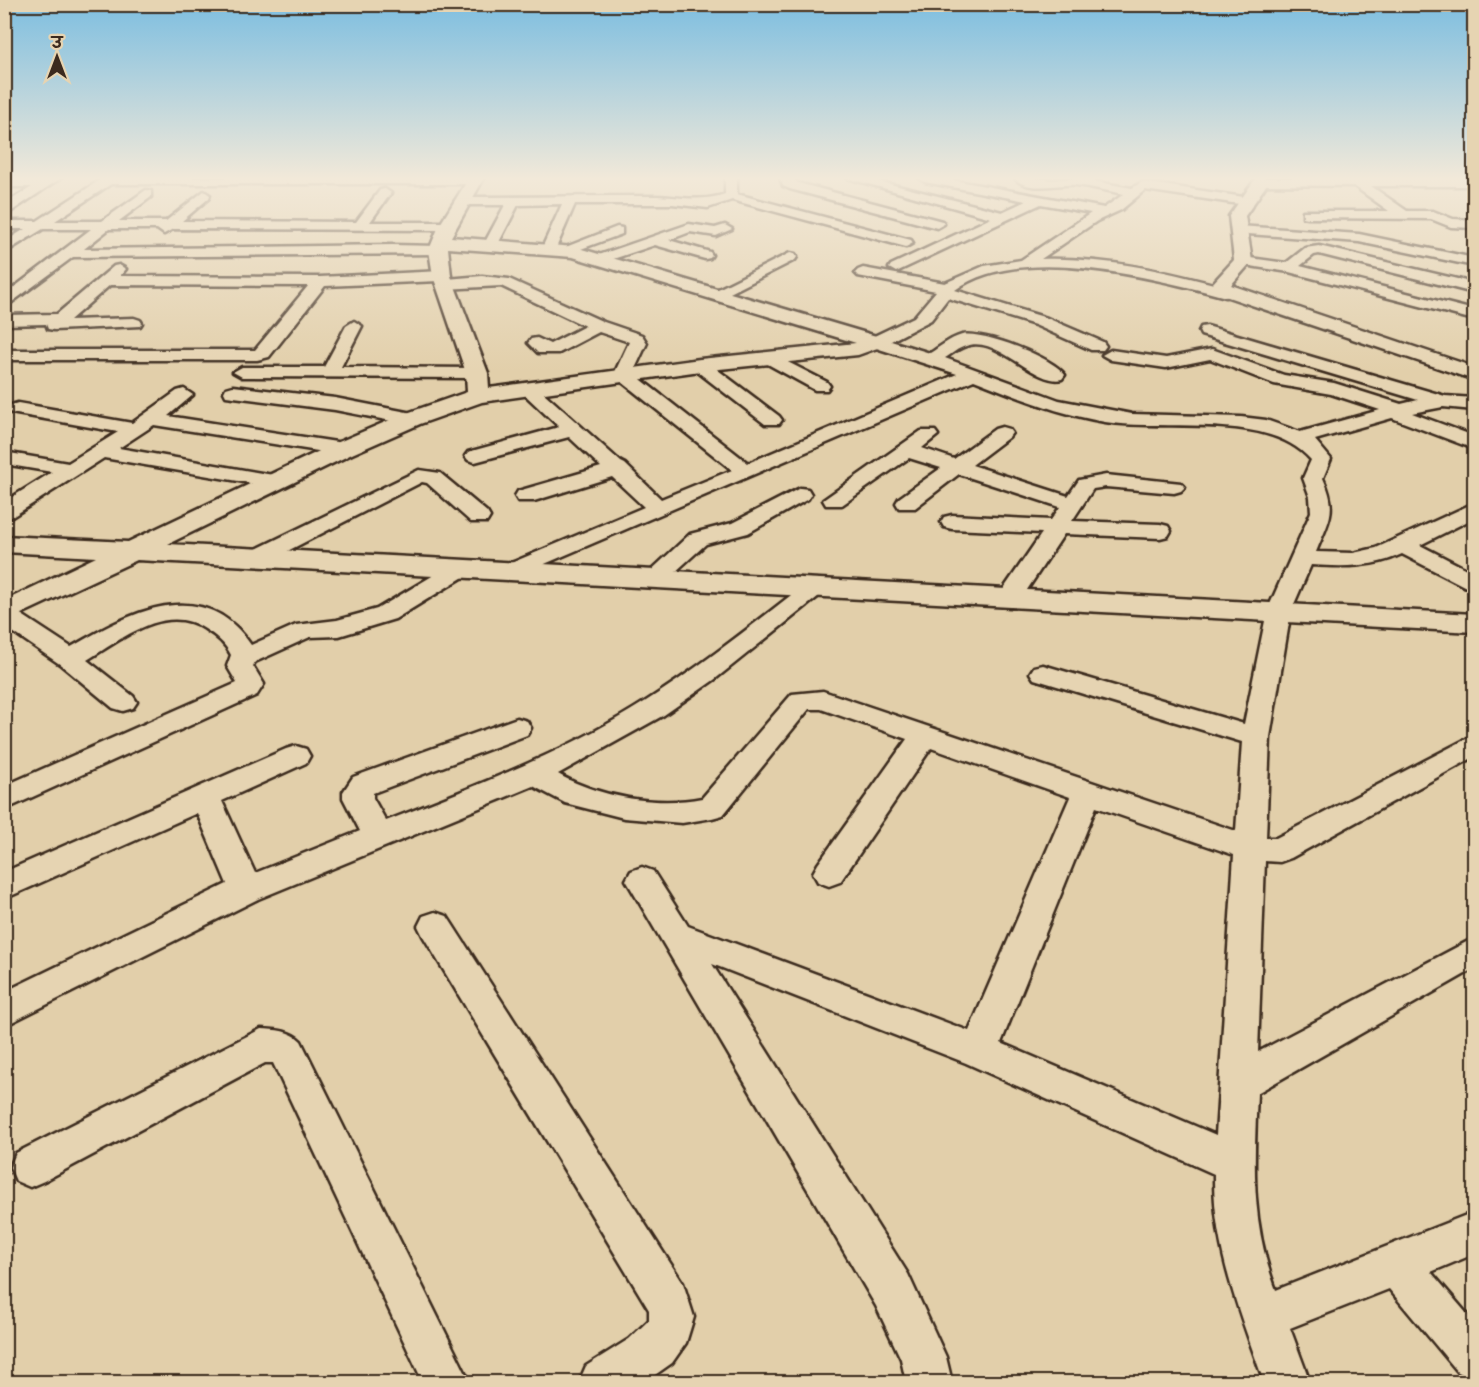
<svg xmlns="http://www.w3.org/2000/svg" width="1479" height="1387" viewBox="0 0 1479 1387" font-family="Itim,'Playpen Sans Deva',sans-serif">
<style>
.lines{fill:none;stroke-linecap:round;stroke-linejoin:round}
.street-casing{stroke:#3b2a1e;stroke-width:5}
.secondary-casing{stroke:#3b2a1e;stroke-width:5}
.street{fill:#e6d4b2;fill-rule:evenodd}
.secondary{fill:#e6d4b2;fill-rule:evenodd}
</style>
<rect width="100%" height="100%" fill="#e2cfaa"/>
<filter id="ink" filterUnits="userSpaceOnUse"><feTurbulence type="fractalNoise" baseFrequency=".0167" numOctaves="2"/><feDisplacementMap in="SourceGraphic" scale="12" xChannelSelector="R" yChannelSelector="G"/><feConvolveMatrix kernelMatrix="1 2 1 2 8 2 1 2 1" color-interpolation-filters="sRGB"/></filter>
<g filter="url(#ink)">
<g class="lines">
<defs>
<path id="street" d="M61,178L9,213L4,214V204L32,187H4V179Z
M103,178H480L481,180L475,184H111L55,221H102L146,190L151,191V197L119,221H166L204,191L210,195L209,198L182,221L356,222L380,190L385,189L391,193L370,222H447L454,226L447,230L173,229L164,234L157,229H109L84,249L392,245L438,246L445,250L438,254L73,257L4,308V295L91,229H43L4,253V242L25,229H4V221H37Z
M725,178H737V194L911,240L913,243L906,247L732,200L708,208L672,204H575L556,248L549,252L542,248L562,204L518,205L498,244L491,248L484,244L505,205H462L455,201L462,197C525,197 588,196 652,196C679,196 699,203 725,194Z
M780,178H792L798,183L942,221L944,224L937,228L790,189L783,186Z
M847,178H866L1002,212L1026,201L925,182L919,178H942L1104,208L1124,194C1108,191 1092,187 1076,185C1058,183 1030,193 1015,179L1035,178L1052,180L1076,178L1132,188L1142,182L1251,198V204L1246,205L1145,190L1121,210L1097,221L1041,259C1106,257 1170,272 1232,289L1234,292L1232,295L1226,297C1156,279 1018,242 955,290L1047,318L1103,342L1106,346L1103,350H1091L1035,325L948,298L931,320L891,341L930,353C940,347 950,338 962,335C984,331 1053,357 1065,375L1062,379C1035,386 997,334 966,346C958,348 952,354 945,358L1059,400L1132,414L1241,417L1266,420L1300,432L1380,410L1331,394L1274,384L1210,359L1166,368L1111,360L1102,355L1111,350L1166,358L1212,349L1284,375L1334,383L1401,404L1418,400L1201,335L1199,331L1201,327L1207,326L1445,396L1474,398V410L1443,407L1412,413L1474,436V449L1392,418L1315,440L1331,459L1323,478C1338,511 1329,520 1316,552L1353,553L1376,548L1474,503V518L1420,545L1474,573V589L1466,587L1402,554C1373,568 1342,567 1311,565L1291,611L1270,737L1266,838H1276L1474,735V757L1291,858L1280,862L1265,861L1258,1052L1474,938V969L1257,1093C1254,1164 1250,1221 1276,1290L1474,1212V1254L1431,1272L1474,1322V1379L1458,1372L1389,1289L1290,1328L1310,1382H1264C1240,1314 1213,1248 1214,1174L966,1063L712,964L908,1274L946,1357L952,1382H906L901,1359L876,1306L626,880L631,871L642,867L653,871L688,926L969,1031L1070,797L931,748L840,882L829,886L818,882L813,873L818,864L907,739L821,709H809L723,815L712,818L682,823L624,818L565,803L533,786L258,899L4,1026V992L227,884L197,813L4,899V872L286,749L296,746L306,749L310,756L306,763L222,801L255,873L360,831L343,798V792L353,777L517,718L527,721L531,728L527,735L373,793V798L386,821C475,786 565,753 646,701C703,665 755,623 808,582L816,580L824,582L828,587L824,592L714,680L664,715L558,774C598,797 657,807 702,798L792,694L823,691L1236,831L1242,742L1034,679L1030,673L1034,667L1043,665L1244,724L1267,611L1311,512L1310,497L1303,478L1311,460C1269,411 1166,432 1105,422C1058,414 1017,397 974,380L512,578L504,576L500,571L504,566L644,507L612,477L534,501H518L515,496L518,491L601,467L569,437L475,462L468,460L465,456L468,452L559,427L523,393L520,389L523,385H535L621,462L625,464L661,499L732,470L617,378L614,374L629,342L599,332L559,353H538L528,343L531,339L537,338L550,344L585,326L501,286L444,289L436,284L439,281L325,286L269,357L257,360H4V350H255L308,286L110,285L70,320L134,318L140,320L142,323L140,326L54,330L48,329L46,324L4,325V315L57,314L114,266L119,265L126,269L120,276L320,277L442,271L447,273L450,276L447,279L482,276L509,279L604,322L642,335L647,343L633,373L748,463L957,374L870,346L867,342L870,338L914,317L936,291L858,276L855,273L858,270L863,268L945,283L984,266L1021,260L1091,213L1041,204L896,272L889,268L891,265L991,218ZM1096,807L1234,855L1216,1135L1001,1043Z
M1262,178H1474V186H1371L1407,211H1433L1453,219L1474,220V228L1451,227L1431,219L1308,218L1303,217V211H1389L1354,186L1258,185V179Z
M689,224L715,228L725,225L732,229L716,236L690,232L669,240L710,252L712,255L710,258L705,259L655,245L601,263L594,259L596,256Z
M1239,226L1359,234L1474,258V266L1359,242L1234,233V227Z
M617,227L622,228V234L570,253H560L558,250Z
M1319,246L1474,283V293L1319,254L1314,255L1300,266L1474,310V320L1289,272L1243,265L1236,261L1243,257L1286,263L1305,248Z
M790,253L795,254L797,257L795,260L722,297L716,299L708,294Z
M354,321L362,326L341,367L477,368L486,373L477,378L242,377L233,372L242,367H324L346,326Z
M770,353L827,382L830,386L827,390H815L764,362L761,358Z
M700,360L706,361L779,416L782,420L779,424H765L694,369L691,365L694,361Z
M233,386L335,398L412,413L422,419L412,425L335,410L226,396L224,392L226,388Z
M184,389L193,395L168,416L343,443L350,445L353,449L350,453L343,455L154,425L119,448L273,475L280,477L283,481L280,485L273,487L104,458L12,517L4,518V502L52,472L4,464V452L68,463L118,432L11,413L9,409L11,405L18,403L132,423L177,391Z
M1002,427L1009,429L1012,433L1009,437L972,465L1068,496L1079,480L1106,475L1181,483L1185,487L1181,491L1174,493L1106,487L1093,489L1072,521L1160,524L1168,526L1171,531L1168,536L1160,538L1064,534L1019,602L1010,604L1001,602L998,597L1042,533L952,529L944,527L941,522L944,517L952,515L1051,520L1060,507L959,474L915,508H899L896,503L899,498L941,468L909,458L842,505H826L823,500L921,431H935L938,435L922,448L954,459L995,429Z
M419,470L440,473L487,512L490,517L487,522H471L427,483L422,482L266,562H250L246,557L250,552Z
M800,488L808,489L811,494L808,499L748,533L706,544L663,583H647L643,578L690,534L732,523Z
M462,561L470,563L474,568L470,573L395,619L339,636L310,637L255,662L253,666L264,684L257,695L4,810V786L237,683L227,666L231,655C226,644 215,635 205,629C166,602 122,639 87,660L133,696L137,702L133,708L123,711L113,708L61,665L4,626V607L13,609L71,647C128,614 202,572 251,645L296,625L337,620L377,609L454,563Z
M435,912L447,916L683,1283L694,1317L686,1343L672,1363L645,1382H579L586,1366L629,1339L649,1320V1310L423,936L418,926L423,916Z
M261,1029C276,1030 290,1030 301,1041L470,1382H423L273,1063H265L44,1181L30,1187L16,1181L10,1167L16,1153Z"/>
<path id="secondary" d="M469,178H484L451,237L575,247L883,338L886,342L883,346L858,355L700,371L482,402L420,424L352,454L168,544L1474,614V632L137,560L4,622V601L96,557L4,552V536L128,542L334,444L404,414L467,392L466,373L433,276L429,250L439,226ZM448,248L573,257L856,343L700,359L489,388L488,373L451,276Z
M1256,178H1271L1245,216L1252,261L1231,285L1474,367V380L1216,293L1212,284L1234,260L1229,216Z"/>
</defs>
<!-- street casing -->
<use href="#street" class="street-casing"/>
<!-- secondary casing -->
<use href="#secondary" class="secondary-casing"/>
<!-- street -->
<use href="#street" class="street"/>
<!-- secondary -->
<use href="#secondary" class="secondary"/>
</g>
</g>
<!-- sky -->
<linearGradient id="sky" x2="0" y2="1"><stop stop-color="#7dbee0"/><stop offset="0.48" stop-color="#f2e9d9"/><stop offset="1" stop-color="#f2e9d9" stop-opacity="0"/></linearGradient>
<rect width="1479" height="372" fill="url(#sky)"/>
<!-- margin -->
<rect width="1479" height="1387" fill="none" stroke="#e6d4b2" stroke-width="24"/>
<rect x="12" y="12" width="1455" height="1363" fill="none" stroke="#3b2a1e" stroke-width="2" filter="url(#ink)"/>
<!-- north arrow -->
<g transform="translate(57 57)" stroke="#e6d4b2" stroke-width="4.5" paint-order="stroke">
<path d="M0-4.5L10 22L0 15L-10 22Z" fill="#3b2a1e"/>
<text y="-9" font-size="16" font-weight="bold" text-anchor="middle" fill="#3b2a1e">उ</text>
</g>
</svg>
